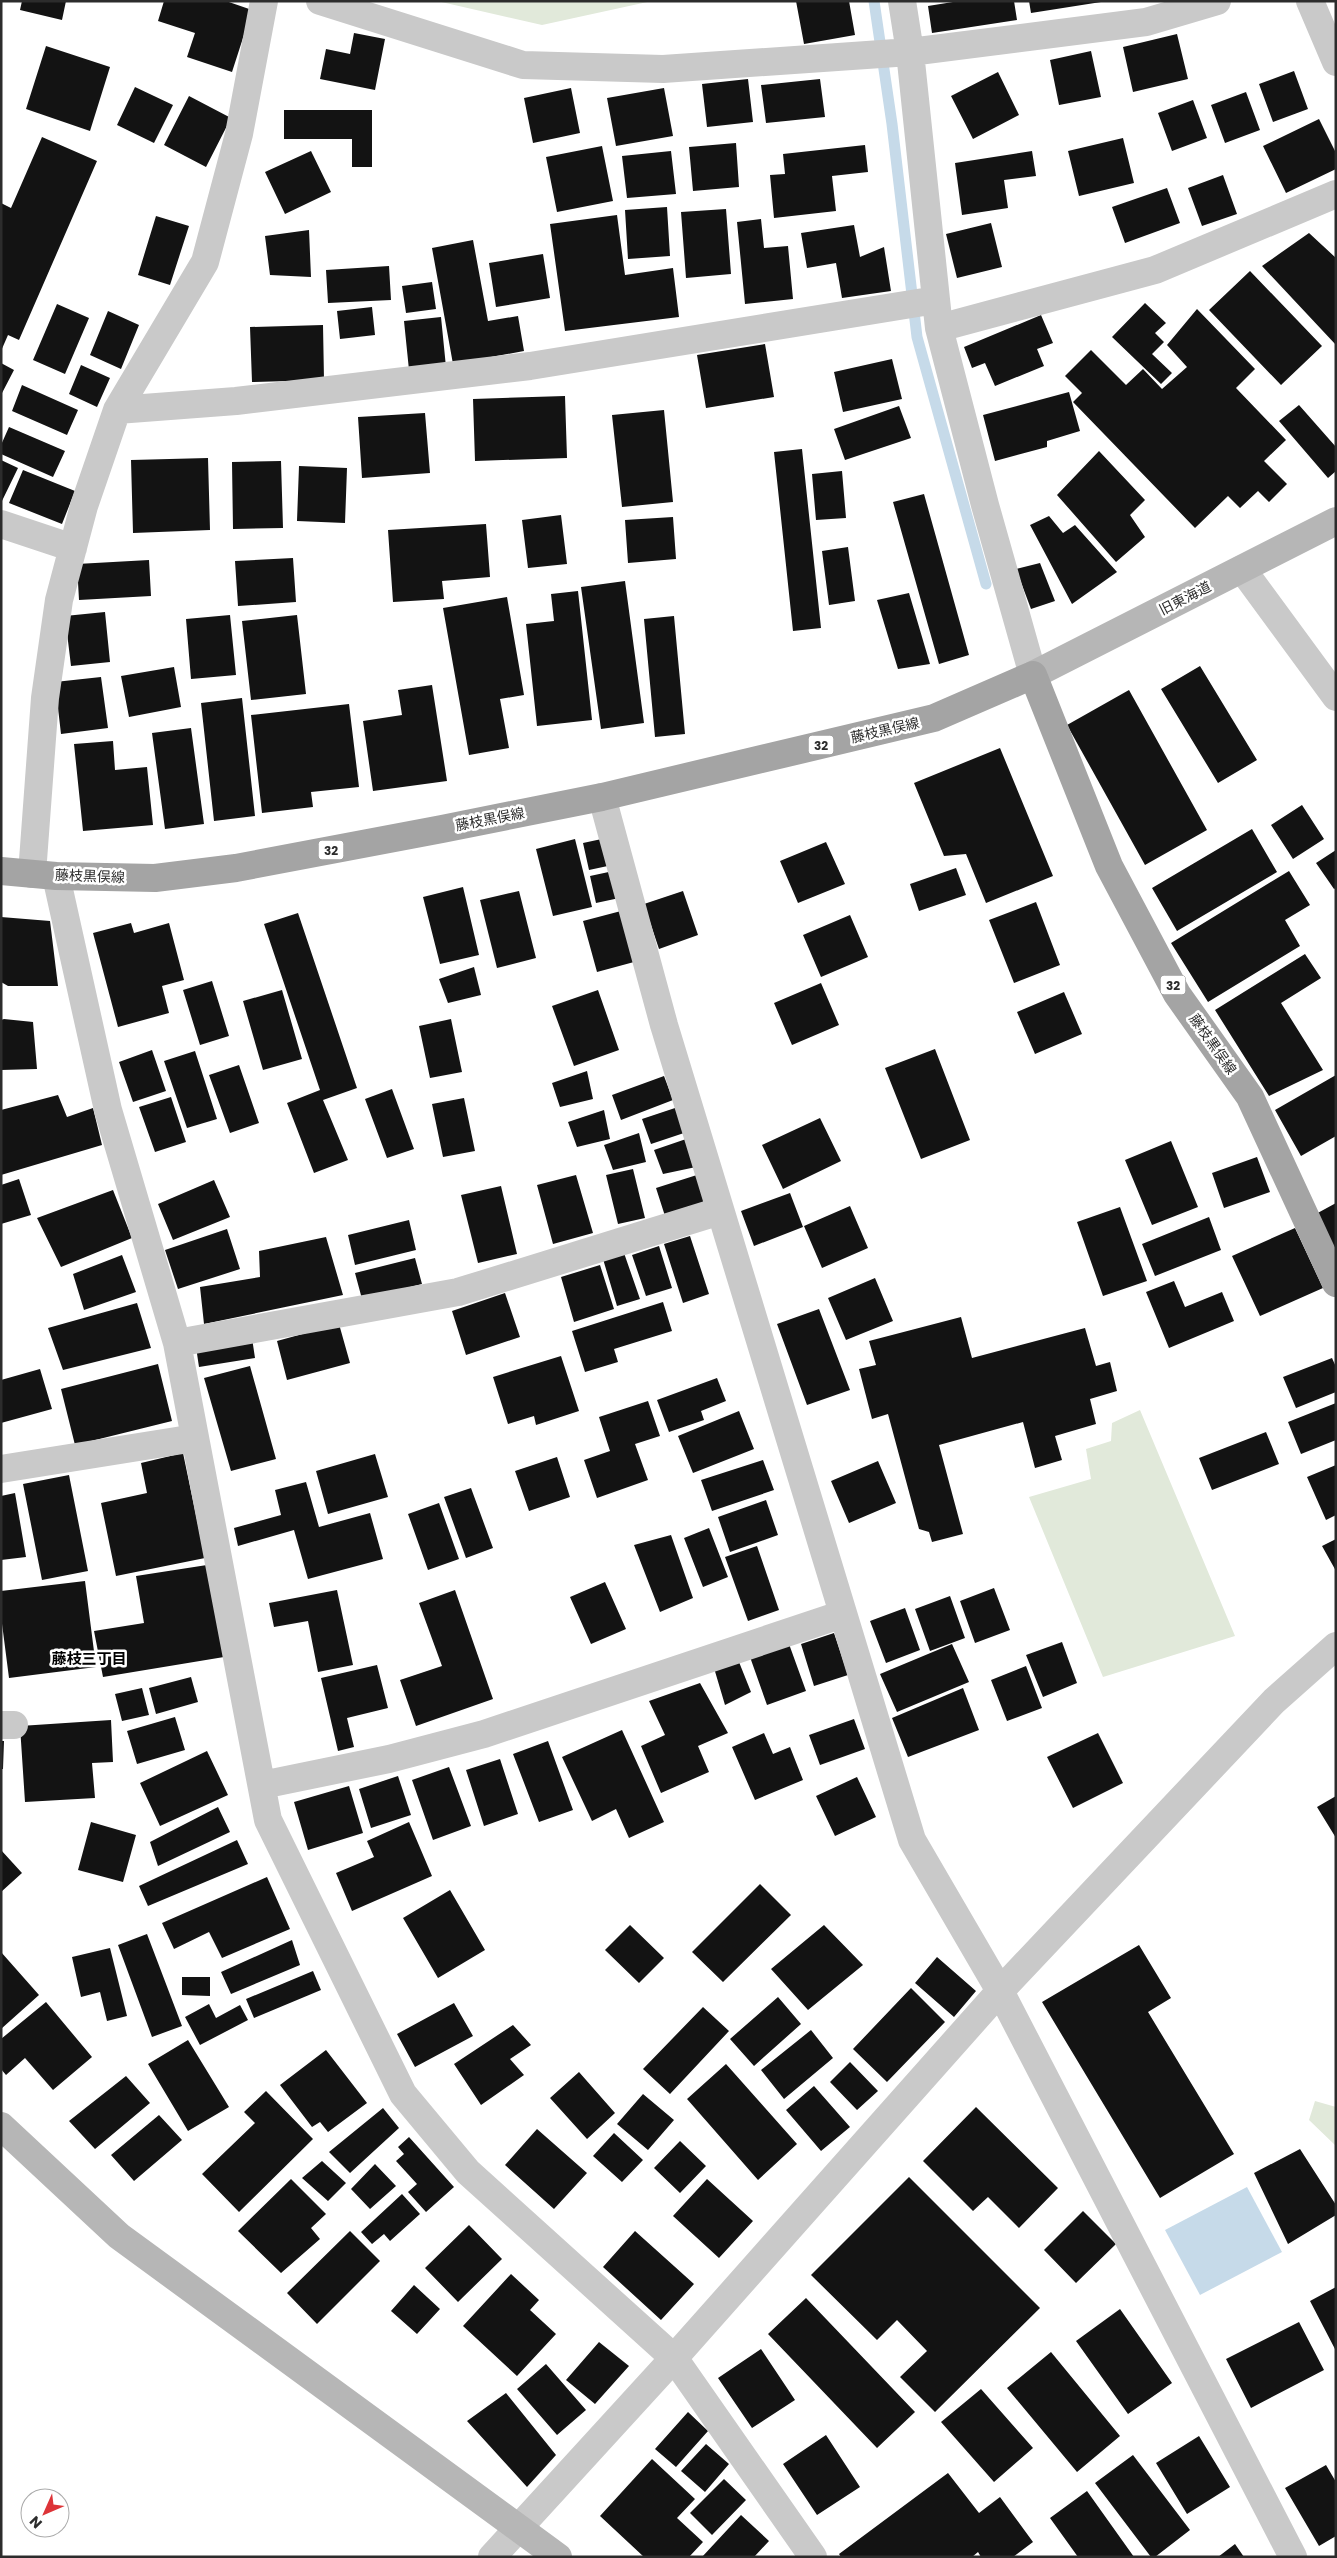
<svg xmlns="http://www.w3.org/2000/svg" width="1337" height="2558" viewBox="0 0 1337 2558" font-family="Poppins,'Noto Sans JP',sans-serif">
<style>
.green{fill:#e1e9da}
.water{fill:#c6dae9}
.lines{fill:none;stroke-linecap:round;stroke-linejoin:round}
.stream{stroke:#c6dae9;stroke-width:11}
.building{fill:#131313}
.street{stroke:#c9c9c9;stroke-width:28}
.secondary{stroke:#b6b6b6;stroke-width:28}
.primary{stroke:#a4a4a4;stroke-width:28}
.labels{text-anchor:middle;dominant-baseline:central;stroke-width:5;stroke-linejoin:round;paint-order:stroke}
.shield{fill:#fff;stroke:#6b6b6b;stroke-width:1}
.shield-label{font-size:12px;font-weight:bold;fill:#2c2c2c}
.street-label{font-size:14px;fill:#2c2c2c;stroke:#fff}
.neighbourhood-label{font-size:15px;font-weight:bold;fill:#000;stroke:#fff}
</style>
<rect width="100%" height="100%" fill="#fff"/>
<!-- green -->
<path class="green" d="M437,1H652L542,25Z
M1140,1410L1235,1636L1103,1677L1029,1497L1091,1479L1086,1449L1111,1441L1112,1423Z
M1315,2101L1336,2107V2146L1309,2120Z"/>
<!-- water -->
<path class="water" d="M1247,2187L1282,2252L1200,2295L1165,2230Z"/>
<g class="lines">
<!-- stream -->
<path class="stream" d="M874,1L892,124L917,337L986,584"/>
</g>
<!-- building -->
<path class="building" d="M22,1H66L62,20L20,10Z
M164,1H226L252,10L232,72L187,57L195,33L158,21Z
M796,1H849L855,35L804,44Z
M959,1H1014L1017,20L932,33L928,6Z
M1029,1H1101V2L1031,13Z
M354,33L385,39L375,90L320,79L326,49L350,54Z
M1177,34L1188,79L1133,92L1123,47Z
M46,46L110,67L90,131L26,109Z
M1091,51L1101,97L1059,105L1050,60Z
M1294,71L1308,109L1273,122L1259,84Z
M998,72L1019,115L973,139L951,96Z
M748,79L753,122L707,127L702,84Z
M820,79L825,117L766,123L761,85Z
M135,87L173,105L154,143L117,125Z
M571,88L580,133L533,143L524,98Z
M664,88L673,136L616,146L607,98Z
M1246,92L1260,130L1225,143L1211,105Z
M189,96L231,118L206,167L164,145Z
M1193,100L1207,138L1172,151L1158,113Z
M284,110H372V167H352V139H284Z
M1319,119L1336,153V169L1286,193L1263,146Z
M42,137L97,161L19,340L8,335L1,351V203L11,208Z
M1123,138L1134,183L1079,196L1068,151Z
M736,143L739,187L693,191L689,147Z
M865,145L868,172L832,176L836,211L774,218L770,175L785,174L783,154Z
M602,146L613,201L557,212L546,157Z
M311,151L331,192L285,214L265,172Z
M671,151L676,194L627,198L622,156Z
M1032,151L1036,176L1004,180L1008,208L962,215L955,163Z
M1223,175L1237,214L1202,226L1188,188Z
M1167,188L1180,223L1125,243L1112,207Z
M667,207L670,256L628,259L625,210Z
M726,209L731,274L686,278L681,212Z
M617,215L625,275L673,268L679,317L565,331L550,224Z
M156,216L189,226L170,285L138,275Z
M761,219L764,248L788,246L793,299L745,304L737,222Z
M991,223L1002,267L957,278L946,234Z
M854,225L860,257L884,247L891,291L842,298L836,263L807,268L801,233Z
M309,230L311,277L270,275L265,236Z
M1309,233L1336,258V345L1262,266Z
M473,240L488,321L518,316L524,351L453,364L432,248Z
M543,254L550,298L496,307L489,263Z
M389,266L391,300L328,303L326,270Z
M1250,271L1322,346L1281,385L1209,310Z
M432,282L436,309L406,313L402,286Z
M1145,303L1166,323L1155,333L1164,342L1152,354L1172,373L1161,384L1112,337Z
M57,304L89,318L65,374L33,360Z
M372,307L375,335L340,339L337,311Z
M1197,309L1255,369L1236,388L1286,440L1264,461L1287,484L1269,502L1258,491L1240,508L1228,496L1195,528L1073,402L1082,393L1065,376L1091,350L1126,385L1143,369L1162,389L1187,367L1167,345Z
M108,311L139,325L121,369L90,355Z
M1041,315L1053,343L1037,349L1044,366L995,386L985,363L972,368L964,347Z
M441,317L446,367L409,370L404,321Z
M323,325L324,380L252,382L250,327Z
M765,344L774,397L706,408L697,355Z
M892,359L902,399L843,412L834,372Z
M1,363L14,370L1,395Z
M81,365L110,378L97,407L69,394Z
M22,385L78,410L67,435L12,411Z
M1069,392L1080,431L1047,441V447L995,461L983,415Z
M565,396L567,458L475,461L473,399Z
M1299,405L1336,447V471L1328,478L1279,421Z
M899,406L911,438L845,460L834,429Z
M664,410L673,502L622,507L612,415Z
M425,413L430,473L362,478L358,417Z
M9,427L65,451L53,477L1,454V445Z
M802,449L821,628L793,631L774,452Z
M1099,451L1145,500L1130,515L1145,537L1116,562L1057,495Z
M208,458L210,530L133,533L131,460Z
M1,460L18,468L1,503Z
M281,461L283,528L233,529L232,462Z
M299,466L347,468L345,523L297,521Z
M23,470L75,491L62,524L9,503Z
M842,471L846,518L816,520L812,474Z
M924,494L969,655L939,664L893,502Z
M561,515L567,564L528,568L522,520Z
M1049,516L1063,533L1075,525L1117,572L1072,604L1030,525Z
M673,517L676,559L628,563L625,520Z
M486,524L490,577L442,581L444,599L393,602L388,530Z
M848,547L855,601L829,605L822,551Z
M293,558L296,602L238,606L235,561Z
M149,560L151,596L79,600L77,564Z
M1040,563L1055,601L1031,609L1016,569Z
M625,581L644,723L601,729L581,587Z
M578,591L592,720L537,726L526,624L554,621L551,594Z
M909,593L930,664L898,669L877,600Z
M507,597L524,695L500,699L509,748L469,755L443,608Z
M105,612L110,662L71,666L65,616Z
M230,615L236,675L191,679L186,619Z
M297,615L306,694L251,700L242,621Z
M674,616L685,734L655,737L644,619Z
M1200,666L1257,760L1218,783L1161,689Z
M174,667L181,707L129,717L121,676Z
M101,677L108,728L61,734L55,682Z
M432,685L447,781L373,791L363,721L402,715L398,690Z
M1129,690L1207,830L1145,865L1067,725Z
M242,698L255,816L214,821L201,703Z
M349,704L359,787L311,792L313,807L262,813L251,715Z
M191,728L204,824L165,829L152,733Z
M113,741L115,770L147,767L153,825L83,831L74,744Z
M1000,748L1053,876L986,903L966,854L944,856L914,783Z
M1302,805L1324,839L1293,859L1271,825Z
M1252,829L1277,872L1177,931L1152,888Z
M611,837L617,864L589,870L583,843Z
M575,839L592,907L553,916L536,849Z
M826,842L845,884L798,903L780,861Z
M1336,850V888L1334,889L1316,863Z
M956,868L966,895L919,911L910,884Z
M618,870L624,897L596,903L590,876Z
M1289,871L1310,905L1285,920L1300,946L1208,1002L1171,943Z
M463,887L479,955L440,964L423,897Z
M519,891L536,958L497,968L480,900Z
M683,891L698,935L659,949L644,904Z
M1036,902L1060,965L1014,983L989,920Z
M621,911L634,962L597,972L583,921Z
M298,913L357,1088L323,1100L348,1160L314,1173L287,1103L320,1090L264,924Z
M850,915L868,957L821,977L803,935Z
M1,917L50,921L58,986H8L1,982Z
M131,923L134,933L169,923L184,980L162,986L169,1013L118,1027L93,933Z
M1305,954L1321,978L1281,1003L1323,1070L1269,1096L1215,1010Z
M474,967L481,995L448,1003L439,979Z
M212,981L229,1036L200,1045L183,990Z
M821,983L839,1025L792,1045L774,1003Z
M282,990L302,1059L263,1070L243,1001Z
M598,990L619,1050L574,1066L552,1006Z
M1064,992L1082,1034L1035,1054L1017,1012Z
M4,1019L33,1022L37,1069L1,1070V1020Z
M451,1019L462,1072L430,1078L419,1026Z
M935,1049L970,1140L921,1159L885,1068Z
M152,1050L166,1091L133,1102L119,1062Z
M195,1051L217,1119L187,1128L164,1061Z
M239,1065L259,1123L230,1133L209,1075Z
M587,1071L593,1099L560,1107L552,1083Z
M1336,1075V1136L1301,1156L1275,1110Z
M664,1076L673,1100L621,1120L612,1095Z
M392,1089L414,1149L387,1158L365,1099Z
M58,1095L67,1117L93,1108L102,1145L1,1175V1110Z
M171,1097L186,1142L155,1152L139,1107Z
M464,1098L475,1151L443,1157L432,1104Z
M678,1107L687,1132L651,1144L642,1119Z
M604,1110L610,1139L577,1147L568,1122Z
M820,1118L841,1161L783,1189L762,1145Z
M639,1133L646,1162L613,1170L604,1145Z
M689,1138L696,1167L663,1174L654,1150Z
M1171,1141L1198,1207L1152,1225L1125,1160Z
M1257,1157L1270,1192L1224,1208L1212,1173Z
M633,1169L645,1218L618,1224L606,1175Z
M700,1174L709,1203L665,1216L656,1188Z
M576,1175L593,1233L553,1244L537,1185Z
M19,1179L31,1215L1,1224V1185Z
M214,1180L230,1217L173,1240L158,1204Z
M501,1186L517,1254L478,1263L461,1195Z
M113,1190L132,1238L61,1267L37,1218Z
M790,1193L803,1227L754,1246L741,1211Z
M1336,1203V1255L1314,1215Z
M850,1206L868,1248L822,1268L804,1226Z
M1120,1207L1147,1281L1103,1296L1077,1222Z
M1209,1217L1221,1250L1155,1276L1142,1244Z
M409,1220L416,1250L355,1265L348,1235Z
M1295,1228L1323,1288L1260,1316L1232,1256Z
M227,1229L240,1269L178,1289L165,1250Z
M690,1236L709,1294L683,1303L664,1244Z
M326,1237L343,1295L204,1324L200,1287L260,1277L259,1251Z
M659,1246L672,1288L646,1296L632,1255Z
M624,1253L640,1299L617,1306L603,1259Z
M122,1255L136,1292L84,1310L73,1274Z
M415,1258L422,1284L362,1299L355,1273Z
M600,1265L614,1309L574,1322L561,1277Z
M875,1278L893,1321L846,1340L828,1298Z
M1174,1281L1185,1307L1222,1292L1234,1321L1169,1348L1146,1292Z
M505,1293L520,1337L466,1355L452,1311Z
M663,1302L672,1331L614,1349L618,1362L585,1372L572,1331Z
M137,1303L151,1348L63,1370L48,1328Z
M819,1309L850,1390L807,1405L777,1324Z
M961,1317L972,1358L1085,1328L1096,1366L1110,1362L1117,1391L1090,1399L1096,1424L1055,1436L1062,1460L1035,1468L1023,1422L939,1445L963,1534L932,1542L929,1532L919,1529L888,1414L872,1419L859,1369L876,1365L869,1341Z
M339,1324L350,1363L287,1380L277,1341Z
M252,1338L255,1358L199,1367L196,1347Z
M561,1356L579,1411L536,1425L534,1416L508,1424L493,1377Z
M1332,1358L1336,1367V1392L1296,1408L1283,1377Z
M158,1364L172,1421L75,1445L61,1389Z
M250,1366L276,1459L231,1471L204,1378Z
M40,1369L52,1409L1,1423V1380Z
M717,1378L726,1401L701,1411L704,1420L669,1432L657,1400Z
M648,1401L660,1436L635,1444L648,1480L597,1498L584,1460L610,1451L599,1417Z
M1336,1403V1440L1301,1454L1288,1422Z
M739,1411L754,1449L693,1473L678,1436Z
M1266,1432L1279,1464L1212,1490L1199,1458Z
M183,1453L205,1558L116,1576L101,1503L147,1493L141,1463Z
M375,1454L388,1497L328,1514L316,1471Z
M557,1457L570,1497L529,1511L515,1471Z
M763,1460L774,1490L712,1511L701,1480Z
M878,1461L896,1503L849,1523L831,1481Z
M1336,1465V1515L1326,1520L1307,1477Z
M69,1475L88,1571L42,1580L23,1484Z
M306,1482L319,1527L370,1513L383,1559L308,1579L294,1530L238,1546L234,1528L281,1515L275,1490Z
M471,1488L493,1548L466,1558L444,1497Z
M15,1493L26,1557L1,1560V1496Z
M766,1500L778,1535L730,1552L718,1517Z
M439,1503L459,1559L428,1570L408,1514Z
M709,1528L728,1577L703,1587L684,1538Z
M671,1535L693,1598L660,1612L634,1545Z
M1336,1539V1571L1322,1546Z
M757,1546L779,1610L748,1621L725,1557Z
M207,1565L224,1657L103,1677L94,1631L144,1623L136,1576Z
M85,1581L96,1667L9,1678L1,1616V1591Z
M605,1582L626,1629L591,1644L570,1597Z
M994,1588L1010,1630L975,1643L960,1601Z
M337,1590L353,1665L318,1672L308,1621L274,1627L269,1603Z
M455,1590L493,1699L416,1726L400,1680L442,1666L419,1603Z
M950,1596L965,1638L930,1651L915,1609Z
M905,1608L920,1650L886,1663L870,1621Z
M834,1633L848,1675L814,1686L801,1644Z
M1062,1642L1077,1683L1043,1697L1026,1655Z
M789,1644L806,1691L767,1705L750,1657Z
M952,1644L969,1682L897,1712L880,1674Z
M739,1662L751,1692L725,1705L714,1668Z
M377,1665L388,1708L347,1718L354,1747L338,1751L321,1678Z
M1026,1666L1042,1708L1007,1721L991,1680Z
M191,1677L198,1702L156,1714L149,1688Z
M700,1683L728,1733L698,1746L709,1772L661,1793L641,1746L665,1735L649,1701Z
M142,1688L149,1715L122,1721L115,1694Z
M963,1688L979,1730L908,1757L892,1718Z
M175,1717L185,1750L137,1764L127,1731Z
M854,1719L865,1749L820,1765L809,1735Z
M111,1720L113,1762L92,1763L95,1798L25,1802L20,1726Z
M622,1730L664,1822L629,1838L616,1809L592,1821L562,1757Z
M764,1733L773,1754L790,1747L803,1780L755,1800L732,1747Z
M1098,1733L1123,1783L1073,1808L1047,1757Z
M1,1741H4L3,1769H1Z
M548,1741L573,1810L539,1822L513,1754Z
M207,1751L228,1795L160,1826L140,1783Z
M500,1759L518,1814L484,1826L466,1770Z
M449,1767L471,1826L433,1840L412,1780Z
M398,1776L411,1815L371,1828L359,1789Z
M857,1777L876,1817L835,1836L816,1796Z
M349,1786L363,1833L308,1850L294,1802Z
M1336,1796V1838L1317,1807Z
M218,1807L230,1832L158,1866L150,1842Z
M91,1822L136,1835L123,1882L78,1870Z
M409,1822L432,1876L352,1911L336,1873L374,1857L367,1841Z
M237,1840L248,1864L148,1906L139,1886Z
M1,1850L22,1873L1,1892Z
M267,1877L290,1929L222,1958L209,1932L174,1949L162,1923Z
M760,1884L791,1915L723,1982L692,1952Z
M450,1890L485,1950L438,1978L403,1918Z
M630,1925L664,1958L639,1983L605,1950Z
M824,1925L863,1965L808,2010L771,1969Z
M147,1934L182,2026L152,2037L118,1945Z
M292,1940L300,1965L231,1994L221,1972Z
M1139,1945L1171,1998L1148,2012L1234,2154L1160,2198L1042,2002Z
M110,1948L127,2016L107,2021L100,1992L81,1997L72,1957Z
M1,1952L39,1995L1,2029Z
M937,1957L976,1991L954,2017L915,1983Z
M313,1971L321,1990L254,2018L246,1999Z
M182,1977H210V1996L182,1995Z
M911,1988L945,2022L887,2082L853,2049Z
M778,1997L801,2024L754,2066L730,2039Z
M46,2002L92,2057L53,2090L25,2058L6,2075L1,2069V2039Z
M454,2003L473,2036L415,2067L397,2034Z
M209,2004L216,2018L240,2005L248,2020L200,2045L185,2017Z
M703,2007L729,2031L670,2094L643,2069Z
M513,2025L531,2045L510,2059L524,2075L481,2105L454,2064Z
M811,2030L833,2058L784,2099L761,2070Z
M188,2040L229,2107L188,2131L148,2064Z
M326,2050L367,2103L328,2132L320,2122L312,2127L280,2085Z
M850,2062L878,2091L857,2110L830,2082Z
M726,2064L797,2144L758,2180L687,2099Z
M579,2072L615,2113L587,2139L550,2098Z
M126,2076L150,2103L95,2149L69,2121Z
M814,2086L850,2127L821,2151L786,2110Z
M266,2091L313,2139L239,2212L202,2174L255,2123L244,2112Z
M643,2094L674,2120L648,2150L617,2124Z
M976,2107L1058,2188L1019,2228L988,2197L973,2211L923,2161Z
M383,2108L399,2128L350,2173L329,2152Z
M159,2115L182,2140L134,2181L111,2155Z
M537,2129L587,2173L554,2209L505,2165Z
M614,2133L643,2160L622,2182L593,2156Z
M409,2137L454,2187L426,2212L408,2192L417,2184L396,2161L404,2154L398,2147Z
M680,2141L706,2166L680,2193L654,2168Z
M1300,2149L1336,2205V2215L1288,2244L1254,2173Z
M322,2161L346,2183L328,2201L302,2178Z
M375,2164L396,2186L370,2209L351,2189Z
M909,2177L1040,2308L935,2412L900,2377L927,2351L897,2320L877,2340L811,2275Z
M291,2179L326,2214L311,2228L320,2239L281,2273L238,2231Z
M707,2179L753,2221L719,2258L673,2216Z
M402,2194L420,2214L390,2241L384,2234L372,2244L361,2232Z
M1083,2211L1116,2244L1076,2283L1044,2250Z
M469,2225L502,2259L458,2302L425,2268Z
M350,2231L380,2261L317,2324L287,2293Z
M635,2231L694,2284L661,2320L603,2267Z
M511,2274L539,2300L530,2310L556,2334L517,2376L463,2326Z
M414,2285L440,2309L417,2334L391,2311Z
M1336,2287V2351L1310,2301Z
M806,2298L915,2412L877,2448L768,2334Z
M1120,2309L1172,2383L1128,2414L1076,2341Z
M1299,2322L1324,2370L1251,2408L1226,2359Z
M599,2342L629,2366L595,2404L566,2380Z
M761,2349L795,2400L752,2428L718,2378Z
M1051,2352L1120,2436L1077,2472L1007,2388Z
M546,2364L586,2410L557,2435L517,2389Z
M981,2389L1033,2448L994,2482L941,2422Z
M506,2393L556,2455L527,2487L467,2421Z
M688,2412L708,2431L676,2467L655,2449Z
M826,2435L860,2487L817,2515L783,2464Z
M1199,2436L1230,2487L1187,2514L1156,2463Z
M706,2444L729,2464L705,2492L681,2471Z
M1133,2455L1190,2530L1155,2557H1151L1095,2483Z
M652,2459L695,2499L677,2518L703,2542L689,2557H644L600,2516Z
M1326,2465L1336,2482V2536L1319,2546L1285,2488Z
M948,2473L979,2513L1000,2497L1033,2542L1013,2557H981L978,2552L972,2557H841L839,2554Z
M724,2479L746,2500L712,2535L690,2513Z
M1087,2491L1134,2557H1078L1050,2518Z
M741,2515L769,2541L754,2557H702Z
M1235,2544L1244,2557H1218Z"/>
<g class="lines">
<!-- street -->
<path class="street" d="M320,1L523,65L663,69L910,52L1146,22L1217,1
M902,1L910,52L939,328L985,505L1033,675
M1310,1L1336,62
M939,328L1155,270L1336,194
M117,410L236,401L530,366L936,300
M1,524L73,548
M1242,569L1336,697
M602,797L664,1025L912,1840L1000,1991L1293,2557
M32,874L45,698L59,600L84,506L117,410L205,262L239,134L264,1
M56,876L108,1110L177,1343L268,1820L403,2094L468,2172L674,2358L813,2557
M177,1343L458,1292L720,1211
M1,1469L195,1438
M1,1725H14
M262,1785L389,1759L484,1734L843,1614
M492,2557L674,2358L1000,1991L1274,1701L1336,1646"/>
<!-- secondary -->
<path class="secondary" d="M1033,675L1336,521
M1,2126L119,2236L558,2557"/>
<!-- primary -->
<path class="primary" d="M1,871L56,876L155,878L236,868L442,829L602,797L934,718L1033,675L1109,866L1177,994L1250,1097L1336,1283"/>
</g>
<g class="labels">
<!-- shield labels -->
<g class="shield">
<rect x="808.5" y="735.5" width="25" height="19" rx="4"/>
<rect x="318.5" y="840.5" width="25" height="19" rx="4"/>
<rect x="1160.5" y="975.5" width="25" height="19" rx="4"/>
</g>
<g class="shield-label">
<text x="821" y="745">32</text>
<text x="331" y="850">32</text>
<text x="1173" y="985">32</text>
</g>
<!-- street labels -->
<g class="street-label">
<text transform="translate(1185 598) rotate(-27)">旧東海道</text>
<text transform="translate(885 730) rotate(-13)">藤枝黒俣線</text>
<text transform="translate(490 819) rotate(-11)">藤枝黒俣線</text>
<text transform="translate(90 876) rotate(2)">藤枝黒俣線</text>
<text transform="translate(1213 1044) rotate(55)">藤枝黒俣線</text>
</g>
<!-- neighbourhood labels -->
<g class="neighbourhood-label">
<text x="89" y="1658">藤枝三丁目</text>
</g>
</g>
<!-- border -->
<rect width="1337" height="2558" fill="none" stroke="#2c2c2c" stroke-width="5"/>
<!-- north arrow -->
<g transform="translate(45 2513) rotate(225)"><circle r="24" fill="#ffffff" stroke="#ababab"/>
<path d="M0-4L9 19L0 12L-9 19Z" fill="#dd3438"/>
<text y="-8" font-size="14" font-weight="bold" text-anchor="middle" fill="#2c2c2c">N</text>
</g>
</svg>
